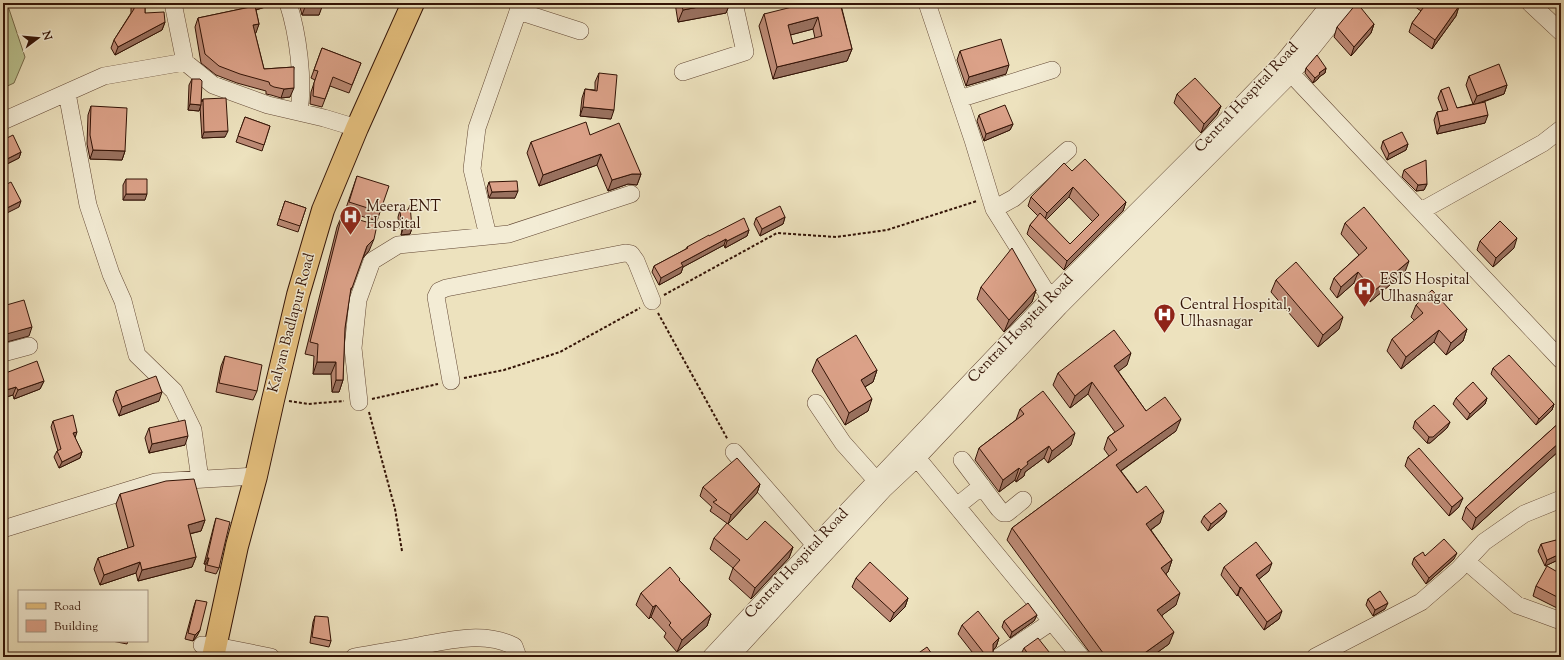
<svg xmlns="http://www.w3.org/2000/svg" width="1564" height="660" viewBox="0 0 1564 660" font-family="'Sorts Mill Goudy',serif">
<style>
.green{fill:#bac390;stroke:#766b4b}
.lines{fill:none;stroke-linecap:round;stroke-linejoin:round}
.minor-casing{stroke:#624734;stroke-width:18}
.major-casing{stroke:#331306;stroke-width:24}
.path{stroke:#331306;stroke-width:2;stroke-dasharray:3 2;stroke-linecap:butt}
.minor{stroke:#f3ecd5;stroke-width:17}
.major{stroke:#e6c17f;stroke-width:22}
.wall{fill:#bc8a75;stroke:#331306;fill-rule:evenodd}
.shaded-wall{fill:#99715f;stroke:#331306}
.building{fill:#dba188;stroke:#331306;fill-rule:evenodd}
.labels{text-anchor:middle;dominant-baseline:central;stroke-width:3;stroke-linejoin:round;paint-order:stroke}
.street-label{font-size:15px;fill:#331306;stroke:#f3ecd5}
.poi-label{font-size:15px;fill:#331306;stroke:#f3ecd5;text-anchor:start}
</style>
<rect width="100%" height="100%" fill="#ede2be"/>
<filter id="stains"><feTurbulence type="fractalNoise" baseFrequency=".005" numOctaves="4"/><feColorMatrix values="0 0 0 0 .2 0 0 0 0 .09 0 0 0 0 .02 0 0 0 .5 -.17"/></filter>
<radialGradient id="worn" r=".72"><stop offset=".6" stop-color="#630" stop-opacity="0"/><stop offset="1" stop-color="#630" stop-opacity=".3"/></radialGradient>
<!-- green -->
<path class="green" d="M7,3L25,57L14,83L3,88V4Z"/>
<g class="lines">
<defs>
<path id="minor" d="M173,3L185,62
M288,3C298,34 304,80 299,112
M927,3L973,140L994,209L1050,298L1058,306
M1530,3L1561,32
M518,11L580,31
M1283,65L1561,360
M683,72L745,52L734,3
M67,93L88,205L111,274L123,301L137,355L174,391L193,430L200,479
M959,99L1052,70
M3,121L104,76L185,62L213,85L268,105L324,118L357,128
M994,209L1014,198L1068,150
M1421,211L1543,143L1561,129
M488,236L472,169L477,128L521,3
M3,353L29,346
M451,381L436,297L439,291L446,288L625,253L631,254L636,261L652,301
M359,402L353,348L358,300L372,261L398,245L509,234L631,194
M816,403L843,443L876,480
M910,451L917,458L1081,657
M734,452L822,553
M962,460L999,509L1003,513H1007L1023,500
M957,506L982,486
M3,529L155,482L256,476
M1466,561L1517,605L1561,621
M202,645L216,646L271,657
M354,657C375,653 396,650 418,646C449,640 484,631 514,646L518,657
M711,657L815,545L1050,298L1193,155L1284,61L1331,3
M730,657L884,489L917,458L1059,307L1292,73L1348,3
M999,657L1051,622
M1315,657L1421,602L1458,570L1484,542L1524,514L1561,499"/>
<path id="major" d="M213,657L237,546L256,476L273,400L298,295L323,210L357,128L413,3"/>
</defs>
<!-- minor casing -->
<use href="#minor" class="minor-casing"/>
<!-- major casing -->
<use href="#major" class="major-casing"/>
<!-- path -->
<path class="path" d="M664,295L777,233L836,237L887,230L977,201
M658,313L728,440
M464,378L504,370L560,352L640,308
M372,399L438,384
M289,401L308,404L344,401
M369,412L395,509L402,551"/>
<!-- minor -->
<use href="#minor" class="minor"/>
<!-- major -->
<use href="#major" class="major"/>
</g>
<!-- wall -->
<path class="wall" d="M131,3H145V13L165,22L162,30L115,55L111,48L114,40L131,13Z
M249,3H278L256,10L259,24L255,33L264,69L294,67L290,97L281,98L271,95L266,94V91L237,83L216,75L201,63L195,27L198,18L250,7Z
M299,3H360L359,7L322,3L319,15H302Z
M675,3H730L726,13L678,22Z
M1410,3H1455L1459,6L1456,16L1432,49L1409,32L1412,23L1421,11Z
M841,5L852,49L847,61L773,79L759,26L764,14ZM813,29L815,38L793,44L790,35Z
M1374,24L1371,33L1351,56L1334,37L1337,27Z
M322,48L361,63L349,93L330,86L322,107L310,104L311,92L315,80L311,78Z
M960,51L1006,74L966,86L957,60Z
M1306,68H1326L1325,73L1319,77L1318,79L1313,83L1305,73Z
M599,73L611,119L580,116L582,98L585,89L595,90V82Z
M1469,76L1507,85L1504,94L1481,103L1485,123L1437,134L1434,120L1437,112L1443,111L1438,98L1441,90L1457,108L1473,104L1466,85Z
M192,79L202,102L203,99L225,137L202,138L200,107L199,111L188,110L189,85Z
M1177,94L1221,106L1217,115L1201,133L1174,103Z
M91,106L125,151L122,160L90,159L87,144L88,115Z
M979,115L1013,124L1010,130L984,141L977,121Z
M245,117L270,126L262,151L236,142Z
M590,135L641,174L637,185L628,184L608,191L597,165L539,186L527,153L531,142Z
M3,140L21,152L19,158L5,165L3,161Z
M1383,141L1408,144L1406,150L1387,160L1381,148Z
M1404,170L1427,184L1424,190L1416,191L1402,177Z
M1072,171L1126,202L1123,211L1064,270L1027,234L1030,225L1038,216L1028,206L1031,197ZM1069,197L1093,222L1070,244L1046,220Z
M357,176L380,212L377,221L345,211Z
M126,179L145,200H123V185Z
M489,182L515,198H489L487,188Z
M285,201L306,208L298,232L277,225Z
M400,210L412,228L410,234L401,235L402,229L399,228L398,217Z
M342,215L369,251L363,257L350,293L345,328L343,380L339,392H332L331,374H313L314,356L305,354L337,227Z
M785,217L783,224L760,236L754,224L756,218Z
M1345,223L1405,272L1370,302L1354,283L1337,298L1330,289L1334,278L1359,255L1341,234Z
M749,230L747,236L725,248L724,245L683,267L681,273L659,285L652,272L654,266L686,249L687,247Z
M1480,241L1514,248L1493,267L1477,250Z
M1276,280L1339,329L1318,347L1271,292Z
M981,287L1036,290L1032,302L1004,332L977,299Z
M1416,305L1467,329L1463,341L1446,355L1434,342L1401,369L1387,351L1392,339L1415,321L1411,317Z
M225,356L257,391L253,400L216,392L221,366Z
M817,359L877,370L873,382L865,387L868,411L845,425L812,371Z
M1127,365L1118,371L1146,411L1176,431L1121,471L1160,523L1151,530L1172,560L1168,572L1166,573L1176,605L1162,615L1169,644L1151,657H1093L1007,540L1012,528L1109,456L1104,449L1108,437L1115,432L1088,394L1070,408L1053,385L1058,373Z
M1493,368L1554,404L1552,410L1536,425L1491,374Z
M3,374L44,381L40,389L14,399L13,395L3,398Z
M116,391L159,401L119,416L113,400Z
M1456,398H1487L1485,404L1467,420L1453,404Z
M1020,409L1071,445L1048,463L1044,458L1025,472L1024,476L1016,482L1015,480L999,492L975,460L979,448L1016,420Z
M53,421L75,438L82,452L80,458L59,468L54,457L57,451H58L51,427Z
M1415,421L1450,422L1447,428L1430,443H1427L1413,428Z
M1561,421V449L1472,530L1462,519L1466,507Z
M149,428L185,445L149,453L145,438Z
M1408,457L1459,507L1449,516L1405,466Z
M760,484L757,493L728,524L710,511L712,507L700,496L703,487Z
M120,494L205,520L201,531L190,534L196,557L192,567L138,581L136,573L100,585L94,569L98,558L128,548L116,504Z
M1204,516L1224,517L1208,531L1201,522Z
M216,518L219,568L216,574L205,571L206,564H204L214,525Z
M714,538L747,540L793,547L789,558L751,599L729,579L733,568L710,549Z
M1541,544L1558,560L1545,566L1538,551Z
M1425,556L1454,559L1426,584L1412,564L1414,558Z
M1224,567L1269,571L1259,579L1279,619L1264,630L1238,595L1237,596L1221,575Z
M1561,574V610L1533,596L1536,586Z
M856,578L908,598L905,607L890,622L852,587Z
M680,581L711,614L707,626L677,652L664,637L666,633L651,617L649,619L636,605L641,593Z
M1368,599L1385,609L1373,616L1366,605Z
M196,600L200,630L197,636L193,641L185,639L194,606Z
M1037,615L1034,621L1010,638L1002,627L1004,621Z
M315,616L331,641L329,647L310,643L313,622Z
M962,625L999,638L996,647L993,650V652L991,657H976L958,634Z
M112,641H128L127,644Z
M1024,648L1053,657H1024L1021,654Z"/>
<!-- shaded-wall -->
<path class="shaded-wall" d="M260,3H278L252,11L254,5Z
M322,3H360L359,7Z
M719,3H730L726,13L678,22L683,10Z
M837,3H850L835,7Z
M1459,6L1456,16L1432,49L1435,40Z
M305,7H322L319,15H302Z
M818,17L813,29L783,37L788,25Z
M165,22L162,30L115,55L118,47Z
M259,24L256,33L250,34L253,25Z
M1374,24L1371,33L1351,56L1354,47Z
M852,49L847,61L773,79L777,67Z
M1009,65L1006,74L966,86L969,77Z
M1326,68L1325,73L1319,77L1318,79L1313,83L1315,78L1319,73Z
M1507,85L1504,94L1473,105L1477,96Z
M294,88L290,97L281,98L284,89Z
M190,104L201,105L199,111L188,110Z
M1221,106L1217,115L1201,133L1204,124Z
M583,107L614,110L611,119L580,116Z
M1488,115L1485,123L1437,134L1440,126Z
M1013,124L1010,130L984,141L986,134Z
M228,131L225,137L202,138L204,132Z
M1408,144L1406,150L1387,160L1389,154Z
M93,150L125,151L122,160L90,159Z
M21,152L19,158L5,165L7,159Z
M601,154L597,165L539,186L543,175Z
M632,174H641L637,185L628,184L608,191L612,180Z
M1427,184L1424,190L1416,191L1418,185Z
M1073,187L1069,197L1044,222L1047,213Z
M518,191L515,198H489L492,192Z
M126,194H147L145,200H123Z
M21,201L19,207L3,215V210Z
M1126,202L1123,211L1064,270L1067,261Z
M785,217L783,224L760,236L762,229Z
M412,228L410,234L401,235L403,229Z
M749,230L747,236L725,248L727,241Z
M1517,238L1514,248L1493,267L1496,258Z
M374,239L369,251L363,258L367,246Z
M726,239L724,245L683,267L681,273L659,285L661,278L681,263Z
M1409,261L1405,272L1370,302L1374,291Z
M1358,272L1354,283L1337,298L1341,287Z
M1036,290L1032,302L1004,332L1009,320Z
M1343,317L1339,329L1318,347L1323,335Z
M32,327L29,336L3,343V335L4,334Z
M1467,329L1463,341L1446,355L1451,343Z
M1439,330L1434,342L1401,369L1406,357Z
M1131,353L1127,365L1110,378L1114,366Z
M317,362H336L331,374H313Z
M877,370L873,382L856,392L861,380Z
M336,380H343L339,392H332Z
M44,381L40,389L14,399L18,390Z
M1092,382L1088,394L1070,408L1075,396Z
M16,387L13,395L3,398V391Z
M162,392L159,401L119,416L122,407Z
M1487,398L1485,404L1467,420L1470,414Z
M872,399L868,411L845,425L849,413Z
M1554,404L1552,410L1536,425L1539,419Z
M1181,419L1176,431L1112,477L1116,465Z
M1450,422L1447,428L1430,443H1427L1429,437Z
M77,432L75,438L73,433Z
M1075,433L1071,445L1048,463L1052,451Z
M188,436L185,445L149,453L152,444Z
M1561,441V449L1472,530L1476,518Z
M1049,446L1044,458L1025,472L1024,476L1016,482L1021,470L1027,462Z
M82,452L80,458L59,468L62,462Z
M1019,468L1015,480L999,492L1003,480Z
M760,484L757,493L728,524L731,515Z
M1463,498L1459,507L1449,516L1452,507Z
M1164,511L1160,523L1142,536L1146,524Z
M1227,511L1224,517L1208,531L1211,524Z
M205,520L201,531L184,535L188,525Z
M793,547L789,558L751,599L755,588Z
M1457,553L1454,559L1426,584L1429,578Z
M1560,554L1558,560L1545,566L1547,560Z
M196,557L192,567L138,581L142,570Z
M207,558H209L206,564H204Z
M1172,560L1168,572L1157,580L1161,568Z
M140,562L136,573L100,585L104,575Z
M1272,563L1269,571L1253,584L1256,575Z
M1241,587L1238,595L1237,596L1240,588Z
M1180,593L1176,605L1153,622L1157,610Z
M908,598L905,607L890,622L894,613Z
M1388,603L1385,609L1373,616L1375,610Z
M656,605L651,617L649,619L653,607Z
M1282,611L1279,619L1264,630L1267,622Z
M711,614L707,626L677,652L682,640Z
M1037,615L1034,621L1010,638L1012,632Z
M200,630L197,636L193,641L195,635Z
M1174,632L1169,644L1151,657H1139Z
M999,638L996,647L990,653L993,644Z
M993,652L991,657H987Z"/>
<!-- building -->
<path class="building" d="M134,3H145V13L164,12L165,22L118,47L114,40L134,9Z
M253,3H260L254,5Z
M304,3H322V7H305Z
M681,3H719L683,10Z
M808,3H840L852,49L777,67L764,14ZM818,17L822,36L793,44L788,25Z
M1357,3L1374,24L1354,47L1337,27Z
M1425,3H1455L1459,6L1435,40L1412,23L1426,4Z
M255,6L259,24L253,25L264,69L294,67V88L284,89L274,87L270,85L269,82L240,74L219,66L205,54L198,18Z
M1001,39L1009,65L969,77L960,51Z
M322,48L361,63L352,85L333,77L325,99L313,96L314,83L318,71L314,70Z
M1317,55L1326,68L1319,73L1320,74L1315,78L1306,68Z
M1499,64L1507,85L1477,96L1469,76Z
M599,73L617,75L614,110L583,107L585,89L597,91Z
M1195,78L1221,106L1204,124L1177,94Z
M192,79H200L202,81L201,105L190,104Z
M1449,87L1457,108L1485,102L1488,115L1440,126L1437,112L1448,110L1441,90Z
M226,98L228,131L204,132L203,99Z
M1005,105L1013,124L986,134L979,115Z
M91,106L127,108L125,151L93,150L90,135Z
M245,117L270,126L264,145L238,136Z
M586,122L590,135L619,123L641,174H632L612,180L601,154L543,175L531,142Z
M1402,132L1408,144L1389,154L1383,141Z
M13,135L21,152L7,159L3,150V140Z
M1085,159L1126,202L1067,261L1030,225L1040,213L1070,244L1099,215L1073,187L1047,213L1031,197L1064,163L1072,171Z
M1426,160L1427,184L1418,185L1404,170Z
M357,176L389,186L380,212L349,202Z
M126,179H147V194H126Z
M517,181L518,191L492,192L489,182Z
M11,182L21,201L3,210V186Z
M285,201L306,208L300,226L279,219Z
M410,205L412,228L403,229L404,223L401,222L400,210H408Z
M780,206L785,217L762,229L756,218Z
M1364,207L1409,261L1374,291L1358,272L1341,287L1334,278L1367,248L1345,223Z
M342,215L377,225L374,239L367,246L352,288H351L345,328L343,380H336V362H317L318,344L310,342Z
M744,218L749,230L727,241L726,239L681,263L683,266L661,278L654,266L688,248L687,247L709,235V236Z
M1500,221L1517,238L1496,258L1480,241Z
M1012,248L1036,290L1009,320L981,287Z
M1296,262L1343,317L1323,335L1276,280Z
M1432,290L1467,329L1451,343L1439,330L1406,357L1392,339L1423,313L1416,305Z
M24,300L32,327L3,335V306Z
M1114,330L1131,353L1114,366L1146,411L1165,397L1181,419L1116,465L1137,493L1146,486L1164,511L1146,524L1172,560L1161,568L1180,593L1157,610L1174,632L1139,657H1106L1012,528L1117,450L1108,437L1124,426L1092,382L1075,396L1058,373Z
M856,335L877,370L861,380L872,399L849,413L817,359Z
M1509,355L1554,404L1539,419L1493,368Z
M225,356L262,365L257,391L219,383Z
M37,361L44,381L18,390L16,387L3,391V374Z
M156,376L162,392L122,407L116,391Z
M1473,382L1487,398L1470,414L1456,398Z
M1043,391L1075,433L1052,451L1049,446L1027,462L1028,464L1021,470L1019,468L1003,480L979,448L1024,414L1020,409Z
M1434,405L1450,422L1433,437H1429L1415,421Z
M73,415L77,432L73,433L82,452L62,462L57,451L61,449L53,421Z
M185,420L188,436L152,444L149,428Z
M1561,421V441L1476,518L1466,507Z
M1419,448L1463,498L1452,507L1408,457Z
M737,458L760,484L731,515L713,502L717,500L703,487Z
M194,479L205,520L188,525L196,557L142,570L140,562L104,575L98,558L134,546L120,494L166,481Z
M1220,503L1227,511L1211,524L1204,516Z
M216,518L230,522L219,568L207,565L209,558H207Z
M765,521L793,547L755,588L733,568L740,560L714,538L727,523L747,540Z
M1444,539L1457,553L1429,578L1414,558L1423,552L1425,556Z
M1556,540L1560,554L1547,560L1541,544Z
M1256,542L1272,563L1256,575L1282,611L1267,622L1241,587L1240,588L1224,567Z
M870,562L908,598L894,613L856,578Z
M1547,566L1561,574V599L1536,586Z
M670,567L680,579L679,580L711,614L682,640L669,625L671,623L656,605L653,607L641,593Z
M1380,591L1388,603L1375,610L1368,599Z
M196,600L207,602L200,630L195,635L188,633Z
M1028,603L1037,615L1012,632L1004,621Z
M978,611L999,638L993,644V652L987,657L962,625Z
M315,616L328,617L331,641L312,637Z
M1038,638L1053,657H1030L1024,648Z
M927,647L934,657H913Z
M441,656L442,657H429Z"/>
<!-- icons -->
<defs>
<symbol id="hospital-pin" viewBox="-11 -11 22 30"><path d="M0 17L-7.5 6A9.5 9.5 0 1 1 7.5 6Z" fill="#8f2418" stroke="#f3ecd5"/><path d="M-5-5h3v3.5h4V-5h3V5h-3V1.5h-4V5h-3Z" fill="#fff"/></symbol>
</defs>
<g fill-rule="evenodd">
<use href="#hospital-pin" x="338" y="204" width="25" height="34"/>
<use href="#hospital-pin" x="1352" y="276" width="25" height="34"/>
<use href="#hospital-pin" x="1152" y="302" width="25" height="34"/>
</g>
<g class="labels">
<!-- street labels -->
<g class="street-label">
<text transform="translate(1247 98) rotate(-47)">Central Hospital Road</text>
<text transform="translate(292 323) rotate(-75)">Kalyan Badlapur Road</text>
<text transform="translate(1021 329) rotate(-46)">Central Hospital Road</text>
<text transform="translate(797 564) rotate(-47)">Central Hospital Road</text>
</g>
<!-- poi labels -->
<g class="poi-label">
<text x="366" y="207">Meera ENT<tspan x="366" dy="17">Hospital</tspan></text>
<text x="1380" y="280">ESIS Hospital<tspan x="1380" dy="17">Ulhasnagar</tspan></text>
<text x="1180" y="305">Central Hospital,<tspan x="1180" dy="17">Ulhasnagar</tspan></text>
</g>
</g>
<!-- margin -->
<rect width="1564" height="660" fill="none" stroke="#ede2be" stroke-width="16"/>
<rect x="4" y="4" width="1556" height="652" fill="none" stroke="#331306" stroke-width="2"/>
<rect x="8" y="8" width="1548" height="644" fill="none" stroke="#331306"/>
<!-- legend -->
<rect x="18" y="590" width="130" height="52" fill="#f3ecd5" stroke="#a69582"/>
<rect x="26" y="603" width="20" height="6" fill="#e6c17f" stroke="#a69582"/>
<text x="54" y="610" font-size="12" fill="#331306">Road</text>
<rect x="26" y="620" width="20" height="12" fill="#dba188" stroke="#a69582"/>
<text x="54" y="630" font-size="12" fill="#331306">Building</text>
<!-- north arrow -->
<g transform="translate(38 38) rotate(74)" stroke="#f3ecd5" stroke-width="3" paint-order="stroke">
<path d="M0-3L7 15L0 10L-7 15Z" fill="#331306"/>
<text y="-6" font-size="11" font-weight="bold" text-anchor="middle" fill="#331306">N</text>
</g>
<rect width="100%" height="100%" filter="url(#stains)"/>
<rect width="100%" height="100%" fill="url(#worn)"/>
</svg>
